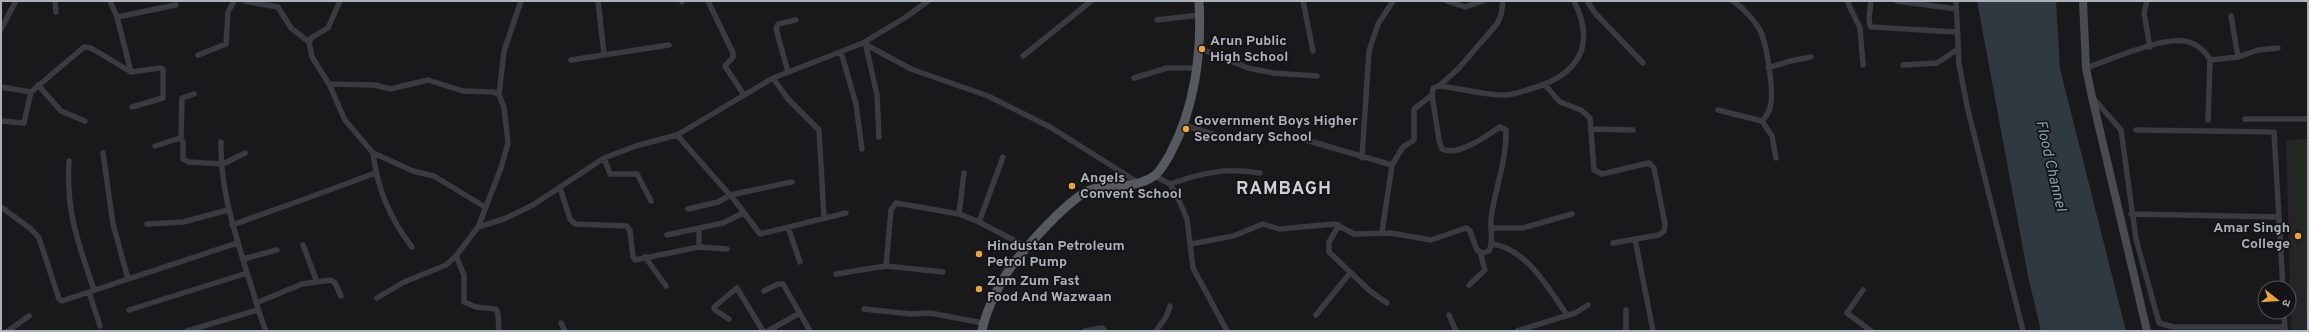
<svg xmlns="http://www.w3.org/2000/svg" width="2309" height="332" viewBox="0 0 2309 332" font-family="Overpass,'Noto Sans Devanagari',sans-serif">
<style>
.built{fill:#252528}
.green{fill:#212921}
.water{fill:#2f393f}
.lines{fill:none;stroke-linecap:round;stroke-linejoin:round}
.street{stroke:#3a3b40;stroke-width:5.5}
.secondary{stroke:#484b50;stroke-width:8}
.primary{stroke:#56595f;stroke-width:9}
.poi-dot{fill:#eaa542;stroke:#141416;stroke-width:1.5}
.labels{text-anchor:middle;dominant-baseline:central;stroke-width:3.5;stroke-linejoin:round;paint-order:stroke}
.poi-label{font-size:14px;font-weight:bold;fill:#acb1ba;stroke:#141416;text-anchor:start}
.water-label{font-size:15px;font-style:italic;fill:#85a1b3;stroke:#141416}
.district-label{font-size:18px;font-weight:bold;letter-spacing:1px;fill:#cdd0d6;stroke:#141416}
</style>
<rect width="100%" height="100%" fill="#19191b"/>
<!-- built -->
<path class="built" d="M2308,139V331H2291L2286,140Z"/>
<!-- green -->
<path class="green" d="M2293,145H2308V315H2306Z"/>
<!-- water -->
<path class="water" d="M1977,1H2056L2060,69L2126,331H2041L2028,276Z"/>
<g class="lines">
<!-- street -->
<path class="street" d="M55,1L56,12
M110,1L117,17L131,72
M245,1L278,7L291,28L309,42
M340,1L328,28L311,38L309,42L312,57L329,84L345,120L373,153L413,171L434,176L485,207
M598,1L604,54
M708,1L733,53V57L725,66L744,95
M1303,1L1313,51
M1447,1L1465,7L1483,1
M1587,1L1595,13L1643,63
M1847,1L1860,28L1863,65
M1871,1L1869,18L1870,26L1872,27L1956,32
M1897,1L1956,9
M1956,1L1959,64L1967,106L2023,331
M2147,1L2144,13L2150,47
M682,2V1
M2231,16L2238,57
M117,17L176,5
M1157,20L1200,15
M1,29L16,1
M863,43L911,69L988,96L1050,127L1139,183
M866,46L877,95L879,137
M1199,48L1248,68L1273,73L1317,76
M841,52L856,104L862,149
M198,55L226,44L228,12L234,1
M1023,56L1091,1
M571,60L669,45
M1903,65L1937,63L1958,49
M1768,68L1790,61L1811,57
M2086,68C2109,60 2162,37 2184,41C2194,42 2205,50 2210,60
M788,72L776,29L778,24L796,20
M773,78L788,99L819,130L824,217
M1134,78L1167,68H1196
M329,84L375,85L390,89L428,80L463,91L494,92L499,95L504,107L508,143L501,168L478,227L456,256L446,265L404,282L377,298
M38,85L61,111L85,121
M1545,85L1560,102L1581,110L1590,118L1594,170L1602,174L1649,163L1654,168L1665,224L1664,231L1659,235L1613,243
M1439,86L1458,69L1497,24L1501,15L1503,1
M1,87L31,92
M499,95L504,51L521,1
M2094,99L2121,130L2136,239L2159,323L2173,327H2285
M1718,110L1762,121C1767,116 1770,110 1771,103C1773,86 1767,45 1760,30C1753,19 1743,8 1733,1
M2245,119H2308
M2208,120L2210,60L2238,57L2258,50L2278,48
M1,121L24,123L31,92L84,47L91,48L131,72L160,68L163,69V98L132,107
M1762,121L1772,136L1776,158
M1183,125L1216,135
M1592,129L1633,130
M2136,130L2274,132L2283,288
M677,135L736,202L760,234L846,213
M1299,138L1392,165
M181,139L182,98L194,94
M221,142C220,188 234,229 247,273C254,293 258,312 266,331
M155,146L180,138L183,142V159L189,162L223,164L245,153
M103,153L113,224L128,279
M373,153C377,188 390,219 412,247
M604,158L610,174H637L651,201
M1362,158L1369,51L1378,24L1393,1
M69,161C66,213 78,242 94,290
M1155,176L1170,184L1177,196L1187,219L1193,268L1227,331
M1170,184C1202,173 1226,167 1260,173
M560,188L570,219L575,224L627,226L630,231L633,257L635,260L699,247L727,249
M1,207L31,229L39,238L59,299L62,301L237,243
M688,209L718,202L730,195L792,182
M959,214L964,173
M2131,214L2279,217
M979,222L1003,157
M147,224L183,222L228,210
M232,225C280,208 328,191 375,173
M1339,225L1329,242V252L1370,291L1387,303
M478,227L504,219L533,205L604,158L636,146L677,135L773,78L863,43L906,17L928,1
M788,227L800,262
M1491,228H1523L1572,214
M1382,232L1392,165L1403,147L1414,140V109L1432,95
M667,235L723,223L743,213
M1635,239L1653,331
M1191,244L1233,236L1263,224L1279,229L1335,224L1354,234L1391,233L1431,240L1466,228L1470,231L1477,250L1483,253L1489,251C1494,242 1490,229 1491,218C1495,189 1507,160 1506,130L1500,127C1486,136 1458,157 1442,149L1439,140L1432,95L1433,88L1439,86C1459,88 1480,94 1500,95C1510,96 1520,92 1530,89C1577,76 1597,47 1574,1
M1492,244C1526,248 1549,289 1567,315
M303,245L317,282
M699,247V229
M456,256L464,275V302L476,307L496,309L498,314L499,331
M645,257L666,286
M243,259L277,250
M886,266L943,272
M836,274L886,266L891,210L896,203L959,214L979,222L1029,248
M1469,285L1485,270L1480,252
M1863,290L1847,313L1871,331
M764,291L778,284H783L810,331
M89,292L100,326
M256,303L302,284L331,280L335,283L341,296
M864,309L911,314L930,313L983,323
M129,310L247,273
M2284,312L2285,330
M1316,315L1350,273
M1449,315L1456,331
M729,319L715,310L714,307L737,288L763,331
M561,323L565,331
M8,331L29,316
M187,331L257,310
M768,331L800,313
M1085,331L1102,328L1105,331
M1156,331L1166,317L1170,306
M1517,331L1575,313L1588,305
M1626,331V310"/>
<!-- secondary -->
<path class="secondary" d="M2083,1L2086,68L2092,97L2147,331"/>
<!-- primary -->
<path class="primary" d="M982,331C986,310 996,291 1007,273C1019,254 1072,194 1093,189C1114,184 1135,189 1154,176C1161,171 1166,161 1170,154C1195,108 1202,52 1199,1"/>
</g>
<!-- markers -->
<g class="poi-dot">
<circle cx="1202" cy="49" r="4"/>
<circle cx="1186" cy="129" r="4"/>
<circle cx="1072" cy="186" r="4"/>
<circle cx="2298" cy="236" r="4"/>
<circle cx="979" cy="254" r="4"/>
<circle cx="979" cy="289" r="4"/>
</g>
<g class="labels">
<!-- poi labels -->
<g class="poi-label">
<text x="1210" y="41">Arun Public<tspan x="1210" dy="16">High School</tspan></text>
<text x="1194" y="121">Government Boys Higher<tspan x="1194" dy="16">Secondary School</tspan></text>
<text x="1080" y="178">Angels<tspan x="1080" dy="16">Convent School</tspan></text>
<text x="2290" y="228" text-anchor="end">Amar Singh<tspan x="2290" dy="16">College</tspan></text>
<text x="987" y="246">Hindustan Petroleum<tspan x="987" dy="16">Petrol Pump</tspan></text>
<text x="987" y="281">Zum Zum Fast<tspan x="987" dy="16">Food And Wazwaan</tspan></text>
</g>
<!-- water labels -->
<g class="water-label">
<text transform="translate(2050 166) rotate(77)">Flood Channel</text>
</g>
<!-- district labels -->
<g class="district-label">
<text x="1284" y="189">RAMBAGH</text>
</g>
</g>
<!-- border -->
<rect width="2309" height="332" fill="none" stroke="#acb1ba" stroke-width="4"/>
<!-- north arrow -->
<g transform="translate(2277 300) rotate(107)"><circle r="19" fill="#141416" stroke="#515358"/>
<path d="M0-3L7 15L0 10L-7 15Z" fill="#eaa542"/>
<text y="-6" font-size="11" font-weight="bold" text-anchor="middle" fill="#acb1ba">उ</text>
</g>
</svg>
